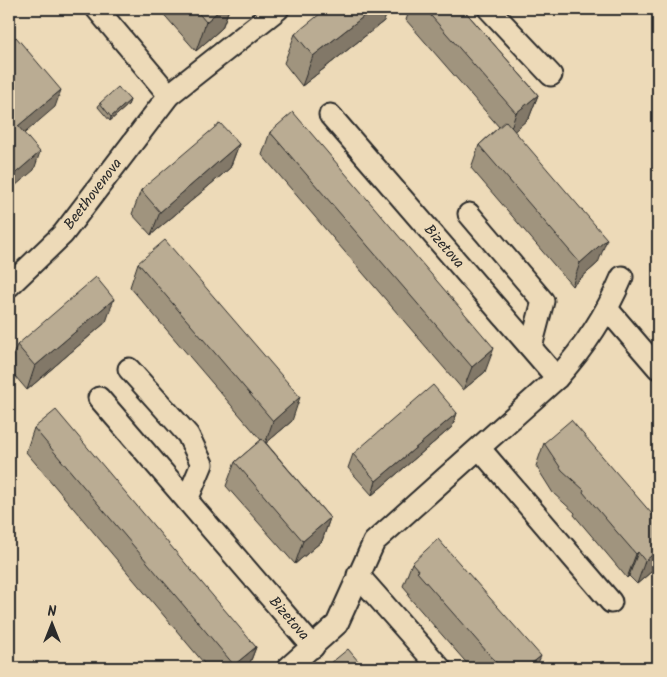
<svg xmlns="http://www.w3.org/2000/svg" width="667" height="677" viewBox="0 0 667 677" font-family="Kalam,sans-serif">
<style>
.lines{fill:none;stroke-linecap:round;stroke-linejoin:round}
.street-casing{stroke:#2b2b2b;stroke-width:25}
.street{stroke:#eddab8;stroke-width:21}
.wall{fill:#a0947e;stroke:#2b2b2b}
.shaded-wall{fill:#827867;stroke:#2b2b2b}
.building{fill:#baac93;stroke:#2b2b2b}
.labels{text-anchor:middle;dominant-baseline:central;stroke-width:5;stroke-linejoin:round;paint-order:stroke}
.street-label{font-size:15px;fill:#2b2b2b;stroke:#eddab8}
</style>
<rect width="100%" height="100%" fill="#eddab8"/>
<filter id="ink" filterUnits="userSpaceOnUse"><feTurbulence type="fractalNoise" baseFrequency=".02" numOctaves="2"/><feDisplacementMap in="SourceGraphic" scale="10" xChannelSelector="R" yChannelSelector="G"/><feConvolveMatrix kernelMatrix="1 2 1 2 8 2 1 2 1" color-interpolation-filters="sRGB"/></filter>
<g filter="url(#ink)">
<g class="lines">
<defs>
<g id="street">
<path d="M97,9L169,95"/>
<path d="M489,9L551,75"/>
<path id="s1" d="M330,115L557,378"/>
<path d="M469,214L543,301L531,347"/>
<path id="s2" d="M9,286L63,234L169,95L278,9"/>
<path d="M608,310L658,368"/>
<path d="M129,369L188,435L202,464L187,500"/>
<path id="s3" d="M99,398L313,647"/>
<path d="M480,449L611,602"/>
<path d="M358,575L440,668"/>
<path d="M288,668L337,624L374,542L557,378C585,347 606,315 622,277"/>
</g>
</defs>
<!-- street casing -->
<use href="#street" class="street-casing"/>
<!-- street -->
<use href="#street" class="street"/>
</g>
<!-- wall -->
<path class="wall" d="M159,9H229L222,28L196,51Z
M410,9H463L538,95L529,118L514,131L598,263L572,286L471,168L479,145L499,127L406,20Z
M384,21L302,86L284,63L295,34Z
M130,100L128,105L110,121L98,107L100,103Z
M270,132L485,372L463,390L262,155Z
M239,144L230,168L151,235L132,214L141,190Z
M138,263L292,421L266,443L330,518L322,541L295,564L226,486L235,462L261,440L130,287Z
M106,322L27,390L9,369V366L17,345Z
M457,413L452,427L372,495L348,468L353,454Z
M34,428L256,647L248,668H208L26,452Z
M544,443L658,521V566L637,584L629,576L627,578L607,554L574,515L575,513L553,493L536,466Z
M412,563L536,668H471L408,596L409,593L403,586Z
M331,663L364,668H329Z"/>
<!-- shaded-wall -->
<path class="shaded-wall" d="M221,9H229L222,28L196,51L206,22Z
M373,9H389L384,21L302,86L313,56Z
M61,90L55,107L12,144L18,126Z
M538,95L529,118L508,137L516,113Z
M130,100L128,105L110,121L111,117Z
M239,144L230,168L151,235L160,212Z
M40,152L34,170L9,191V182L10,178Z
M607,239L598,263L572,286L580,263Z
M114,299L106,322L27,390L35,366Z
M494,348L485,372L463,390L472,367Z
M300,397L292,421L265,444L273,421Z
M457,413L452,427L372,495L376,481Z
M330,518L322,541L295,564L303,541Z
M658,550V566L637,584L645,561Z
M638,552L629,576L627,578L636,554Z
M256,647L248,668H233L234,665Z
M541,656L536,668H526Z"/>
<!-- building -->
<path class="building" d="M195,9H221L206,22Z
M326,9H373L313,56L295,34Z
M425,9H463L538,95L516,113Z
M16,37L61,90L18,126L40,152L10,178L9,177V43Z
M118,87L130,100L111,117L100,103Z
M293,112L494,348L472,367L270,132Z
M506,121L607,239L580,263L479,145Z
M220,123L239,144L160,212L141,190Z
M165,240L300,397L273,421L138,263Z
M96,277L114,299L35,366L17,345Z
M433,385L457,413L376,481L353,454Z
M56,410L256,647L234,665L34,428Z
M571,420L658,521V550L645,561L638,552L636,554L616,531L583,492L584,490L562,470L544,443Z
M262,439L330,518L303,541L235,462Z
M438,539L541,656L526,668H501L417,572L419,571L412,563Z
M348,649L364,668H335L331,663Z"/>
</g>
<g class="labels">
<!-- street labels -->
<g class="street-label">
<text stroke="none"><textPath href="#s2" startOffset="125">Beethovenova</textPath></text>
<text stroke="none"><textPath href="#s1" startOffset="174">Bizetova</textPath></text>
<text stroke="none"><textPath href="#s3" startOffset="291">Bizetova</textPath></text>
</g>
</g>
<!-- margin -->
<rect width="667" height="677" fill="none" stroke="#eddab8" stroke-width="30"/>
<rect x="15" y="15" width="637" height="647" fill="none" stroke="#2b2b2b" stroke-width="2" filter="url(#ink)"/>
<!-- north arrow -->
<g transform="translate(52 624)" stroke="#eddab8" stroke-width="4" paint-order="stroke">
<path d="M0-4L9 19L0 12L-9 19Z" fill="#2b2b2b"/>
<text y="-8" font-size="14" font-weight="bold" text-anchor="middle" fill="#2b2b2b">N</text>
</g>
</svg>
